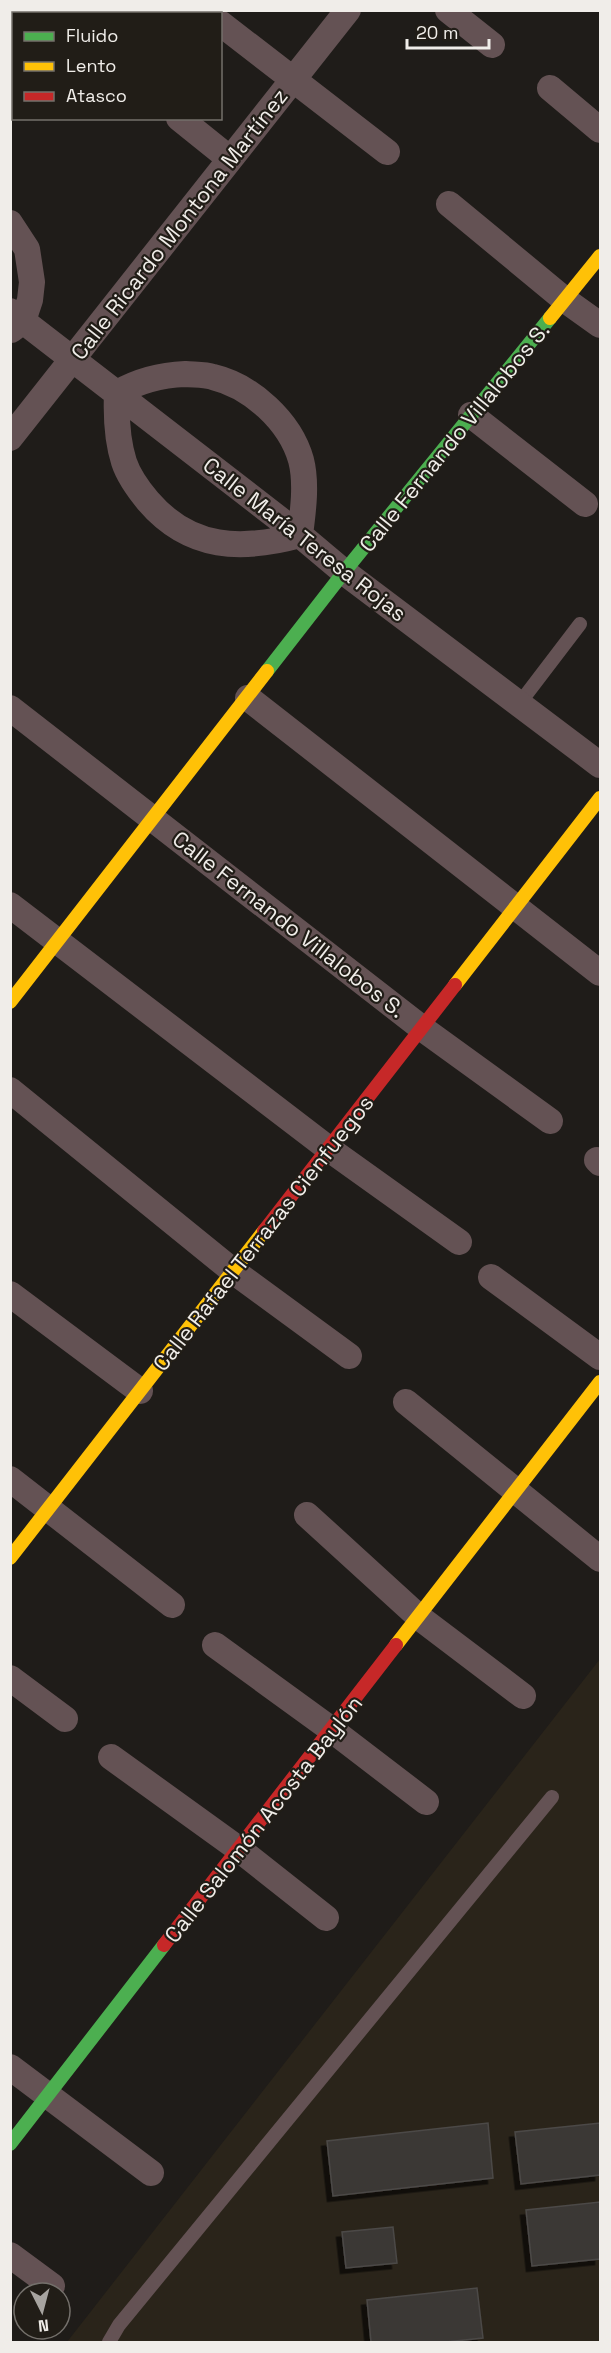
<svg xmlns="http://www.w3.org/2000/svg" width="611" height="2353" viewBox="0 0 611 2353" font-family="'Space Grotesk',sans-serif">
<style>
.built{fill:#2a241a}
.building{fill:#3b3836;stroke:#4c4947;stroke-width:1.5;filter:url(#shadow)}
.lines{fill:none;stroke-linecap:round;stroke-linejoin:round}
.lane{stroke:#645254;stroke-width:14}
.street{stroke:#645254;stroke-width:26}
.fast{stroke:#4caf50;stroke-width:14}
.slow{stroke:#ffc107;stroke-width:14}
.jam{stroke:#c62828;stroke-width:14}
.labels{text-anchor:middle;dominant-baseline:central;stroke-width:4.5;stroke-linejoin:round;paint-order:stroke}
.street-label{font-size:22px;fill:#f0ede9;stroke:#211d17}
</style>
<defs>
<filter id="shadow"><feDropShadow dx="-5.5" dy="5.5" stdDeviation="0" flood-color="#0009"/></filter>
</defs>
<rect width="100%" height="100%" fill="#1f1c19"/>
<!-- built -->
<path class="built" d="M600,1659V2342H67Z"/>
<!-- building -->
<path class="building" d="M488,2123L493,2178L333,2196L327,2141Z
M600,2123V2175L521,2184L515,2132Z
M600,2202V2259L532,2266L526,2210Z
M393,2227L397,2263L346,2268L342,2232Z
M477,2288L483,2338L446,2342H371L367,2300Z"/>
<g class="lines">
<!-- lane -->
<path class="lane" d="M519,704L580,624
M109,2342L119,2325L552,1797"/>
<!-- street -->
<path class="street" d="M44,10L48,14
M448,10L492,45
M220,23L387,152
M550,88L600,130
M179,118L230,159
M449,204L565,300L600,325
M10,223L27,249L32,282L30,300L23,321L11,330
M10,311L300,535L344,572L600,765
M185,374C194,375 204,374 213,377C251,386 290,421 301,460C307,483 303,512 300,535C242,551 190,550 148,501C138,489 129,477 124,462C117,440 116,416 117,393C138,381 160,375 185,374Z
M471,415L585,504
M10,438L348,10
M248,698L600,973
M10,708L423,1029L550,1121
M10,905L329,1149L459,1242
M10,1090L233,1271L349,1356
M597,1160L600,1163
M491,1277L600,1357
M10,1294L140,1391
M406,1402L600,1559
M10,1479L172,1605
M307,1515L420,1618L523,1696
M215,1645L332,1730L426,1802
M10,1678L65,1719
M111,1757L240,1850L326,1918
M10,2067L151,2173
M10,2255L52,2286"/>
<!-- fast -->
<path class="fast" d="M267,671L344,572L550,318
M10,2144L164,1945"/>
<!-- slow -->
<path class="slow" d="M550,318L600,256
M455,985L600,798
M10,1002L267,671
M10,1558L264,1231
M396,1645L600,1382"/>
<!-- jam -->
<path class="jam" d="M264,1231L455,985
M164,1945L396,1645"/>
</g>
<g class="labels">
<!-- street labels -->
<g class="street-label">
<text transform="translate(179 224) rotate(-52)">Calle Ricardo Montona Martínez</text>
<text transform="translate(454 437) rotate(-51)">Calle Fernando Villalobos S.</text>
<text transform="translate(305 539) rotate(38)">Calle María Teresa Rojas</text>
<text transform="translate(289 924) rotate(38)">Calle Fernando Villalobos S.</text>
<text transform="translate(263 1233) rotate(-52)">Calle Rafael Terrazas Cienfuegos</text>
<text transform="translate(263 1819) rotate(-52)">Calle Salomón Acosta Baylón</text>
</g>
</g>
<!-- border -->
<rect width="611" height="2353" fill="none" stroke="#f0ede9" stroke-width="24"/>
<!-- legend -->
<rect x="12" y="12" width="210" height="108" fill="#211d17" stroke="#74706b" stroke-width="1.5"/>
<rect x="24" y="32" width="30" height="9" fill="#4caf50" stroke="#74706b" stroke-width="1.5"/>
<text x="66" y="42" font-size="18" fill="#f0ede9">Fluido</text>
<rect x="24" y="62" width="30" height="9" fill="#ffc107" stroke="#74706b" stroke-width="1.5"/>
<text x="66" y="72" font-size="18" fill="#f0ede9">Lento</text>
<rect x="24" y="92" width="30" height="9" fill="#c62828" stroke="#74706b" stroke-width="1.5"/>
<text x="66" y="102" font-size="18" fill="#f0ede9">Atasco</text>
<!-- north arrow -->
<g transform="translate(42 2311) rotate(174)"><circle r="28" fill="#211d17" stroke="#74706b" stroke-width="1.5"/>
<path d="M0-4.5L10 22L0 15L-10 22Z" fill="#a7a4a0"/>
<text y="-9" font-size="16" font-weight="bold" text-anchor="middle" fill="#f0ede9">N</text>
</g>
<!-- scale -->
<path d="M407 39v9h82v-9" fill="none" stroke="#f0ede9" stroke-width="3"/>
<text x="416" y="39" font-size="18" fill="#f0ede9" stroke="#211d17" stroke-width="4.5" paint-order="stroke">20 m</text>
</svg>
